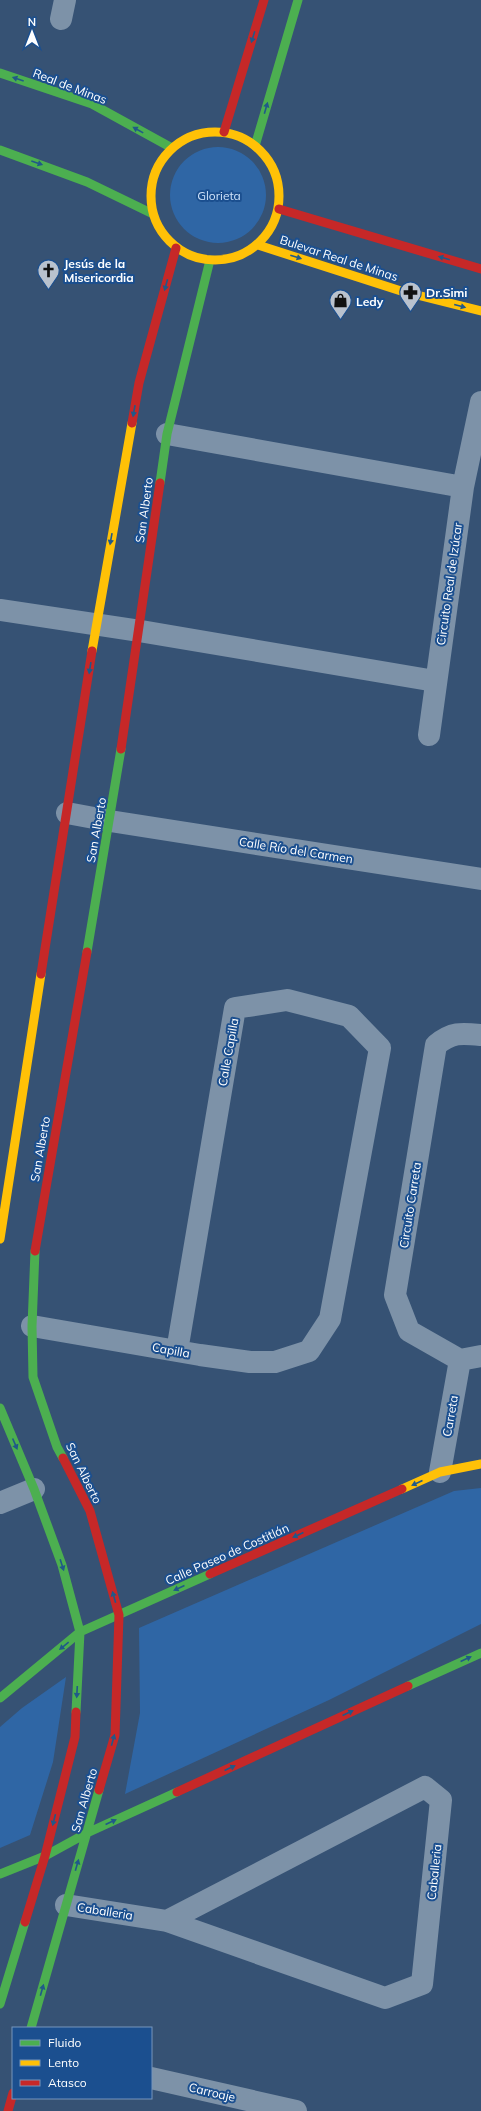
<svg xmlns="http://www.w3.org/2000/svg" width="481" height="2111" viewBox="0 0 481 2111" font-family="Mulish,sans-serif">
<style>
.green{fill:#2f66a5}
.lines{fill:none;stroke-linecap:round;stroke-linejoin:round}
.street{stroke:#7d92a8;stroke-width:22}
.fast{stroke:#4caf50;stroke-width:9}
.slow{stroke:#ffc107;stroke-width:9}
.jam{stroke:#c62828;stroke-width:9}
.oneway{fill:#205989}
.labels{text-anchor:middle;dominant-baseline:central;stroke-width:4;stroke-linejoin:round;paint-order:stroke}
.street-label{font-size:12px;fill:#fff;stroke:#1b4f8f}
.park-label{font-size:12px;fill:#cfe3fa;stroke:#1b4f8f}
.poi-label{font-size:12px;font-weight:bold;fill:#fff;stroke:#1b4f8f;text-anchor:start}
</style>
<rect width="100%" height="100%" fill="#365274"/>
<!-- green -->
<path class="green" d="M170 195a48 48 0 1 1 96 0a48 48 0 1 1-96 0Z
M481,1488V1624L329,1700L125,1794L140,1713L139,1628L454,1491Z
M66,1677L53,1762L30,1835L0,1848V1727L22,1708Z"/>
<g class="lines">
<!-- street -->
<path class="street" d="M61,19L65,0
M167,434L463,487
M0,610L140,631L435,681
M429,735L463,487L481,402
M67,813L110,821L481,879
M481,1035C461,1033 452,1032 436,1045L395,1295L409,1331L460,1360L481,1356
M32,1326L200,1355L250,1362H275L309,1351L330,1319L380,1048L349,1016L287,1000L235,1008L177,1351
M440,1472L460,1360
M0,1503L34,1489
M66,1905L167,1921L385,1998L422,1984L441,1800L425,1787L167,1921
M151,2078L296,2111"/>
<!-- fast -->
<path class="fast" d="M0,73L92,104L172,148
M255,146L298,0
M0,150L87,182L153,214
M160,483L167,434L210,260
M87,952L121,749
M35,1251L32,1326L33,1377L57,1447L63,1458
M0,1408L34,1489L62,1565L80,1632L76,1712
M408,1686L481,1653
M0,1698L80,1632L210,1574
M0,1874L45,1856L87,1833L177,1792
M0,2004L25,1922
M31,2028L99,1790"/>
<!-- slow -->
<path class="slow" d="M151 196a64 64 0 1 1 128 0a64 64 0 1 1-128 0Z
M258,245L401,291L481,311
M92,651L132,423
M0,1239L41,974
M402,1489L440,1472L481,1464"/>
<!-- jam -->
<path class="jam" d="M224,132L264,0
M279,209L481,269
M132,423L139,383L176,248
M121,749L160,483
M41,974L92,651
M35,1251L87,952
M63,1458L90,1511L119,1615L115,1735L99,1790
M210,1574L402,1489
M177,1792L408,1686
M25,1922L45,1856L75,1737L76,1712
M8,2111L13,2093"/>
</g>
<!-- one-way arrows -->
<defs><path id="oneway-solid" d="M-6-.8H1V-3.2L6.5 0L1 3.2V.8H-6Z"/></defs>
<g class="oneway">
<use href="#oneway-solid" transform="translate(253 37) rotate(107)"/>
<use href="#oneway-solid" transform="translate(18 79) rotate(-161)"/>
<use href="#oneway-solid" transform="translate(266 108) rotate(-74)"/>
<use href="#oneway-solid" transform="translate(138 130) rotate(-151)"/>
<use href="#oneway-solid" transform="translate(37 163) rotate(19)"/>
<use href="#oneway-solid" transform="translate(296 257) rotate(18)"/>
<use href="#oneway-solid" transform="translate(444 258) rotate(-164)"/>
<use href="#oneway-solid" transform="translate(166 285) rotate(105)"/>
<use href="#oneway-solid" transform="translate(460 306) rotate(15)"/>
<use href="#oneway-solid" transform="translate(134 411) rotate(100)"/>
<use href="#oneway-solid" transform="translate(111 539) rotate(100)"/>
<use href="#oneway-solid" transform="translate(90 668) rotate(99)"/>
<use href="#oneway-solid" transform="translate(15 1444) rotate(67)"/>
<use href="#oneway-solid" transform="translate(417 1483) rotate(156)"/>
<use href="#oneway-solid" transform="translate(298 1535) rotate(156)"/>
<use href="#oneway-solid" transform="translate(62 1565) rotate(72)"/>
<use href="#oneway-solid" transform="translate(179 1588) rotate(156)"/>
<use href="#oneway-solid" transform="translate(114 1597) rotate(-106)"/>
<use href="#oneway-solid" transform="translate(64 1646) rotate(141)"/>
<use href="#oneway-solid" transform="translate(466 1659) rotate(-25)"/>
<use href="#oneway-solid" transform="translate(77 1692) rotate(93)"/>
<use href="#oneway-solid" transform="translate(348 1713) rotate(-25)"/>
<use href="#oneway-solid" transform="translate(113 1740) rotate(-75)"/>
<use href="#oneway-solid" transform="translate(230 1768) rotate(-25)"/>
<use href="#oneway-solid" transform="translate(54 1820) rotate(104)"/>
<use href="#oneway-solid" transform="translate(111 1822) rotate(-25)"/>
<use href="#oneway-solid" transform="translate(77 1865) rotate(-74)"/>
<use href="#oneway-solid" transform="translate(42 1990) rotate(-74)"/>
</g>
<!-- icons -->
<defs>
<symbol id="church-pin" viewBox="-11 -11 22 30"><path d="M0 17L-7.5 6A9.5 9.5 0 1 1 7.5 6Z" fill="#b9c2ce" stroke="#1b4f8f"/><path d="M-1.2-6h2.4v3.5h3.3v2.4h-3.3V6h-2.4V-.1h-3.3v-2.4h3.3Z" fill="#111"/></symbol>
<symbol id="pharmacy-pin" viewBox="-11 -11 22 30"><path d="M0 17L-7.5 6A9.5 9.5 0 1 1 7.5 6Z" fill="#b9c2ce" stroke="#1b4f8f"/><path d="M-2-6h4v4h4v4h-4v4h-4v-4h-4v-4h4Z" fill="#111"/></symbol>
<symbol id="shop-pin" viewBox="-11 -11 22 30"><path d="M0 17L-7.5 6A9.5 9.5 0 1 1 7.5 6Z" fill="#b9c2ce" stroke="#1b4f8f"/><path d="M-5-2.5h2.3a2.7 3.5 0 0 1 5.4 0H5L5.5 6h-11ZM-1.5-2.5h3a1.5 2.3 0 0 0-3 0Z" fill="#111"/></symbol>
</defs>
<g fill-rule="evenodd">
<use href="#church-pin" x="36" y="258" width="25" height="34"/>
<use href="#pharmacy-pin" x="398" y="280" width="25" height="34"/>
<use href="#shop-pin" x="328" y="288" width="25" height="34"/>
</g>
<g class="labels">
<!-- street labels -->
<g class="street-label">
<text transform="translate(70 86) rotate(21)">Real de Minas</text>
<text transform="translate(339 258) rotate(18)">Bulevar Real de Minas</text>
<text transform="translate(144 510) rotate(-82)">San Alberto</text>
<text transform="translate(449 584) rotate(-82)">Circuito Real de Izúcar</text>
<text transform="translate(96 830) rotate(-80)">San Alberto</text>
<text transform="translate(296 850) rotate(9)">Calle Río del Carmen</text>
<text transform="translate(228 1052) rotate(-80)">Calle Capilla</text>
<text transform="translate(40 1149) rotate(-80)">San Alberto</text>
<text transform="translate(410 1205) rotate(-81)">Circuito Carreta</text>
<text transform="translate(171 1350) rotate(10)">Capilla</text>
<text transform="translate(450 1416) rotate(-80)">Carreta</text>
<text transform="translate(84 1473) rotate(64)">San Alberto</text>
<text transform="translate(227 1554) rotate(-24)">Calle Paseo de Costitlán</text>
<text transform="translate(84 1800) rotate(-74)">San Alberto</text>
<text transform="translate(434 1872) rotate(-84)">Caballeria</text>
<text transform="translate(105 1911) rotate(9)">Caballeria</text>
<text transform="translate(212 2092) rotate(13)">Carroaje</text>
</g>
<!-- park labels -->
<g class="park-label">
<text x="219" y="195">Glorieta</text>
</g>
<!-- poi labels -->
<g class="poi-label">
<text x="64" y="263">Jesús de la<tspan x="64" dy="14">Misericordia</tspan></text>
<text x="426" y="292">Dr.Simi</text>
<text x="356" y="301">Ledy</text>
</g>
</g>
<!-- legend -->
<rect x="12" y="2027" width="140" height="72" fill="#1b4f8f" stroke="#7695bc"/>
<rect x="20" y="2040" width="20" height="6" fill="#4caf50" stroke="#7695bc"/>
<text x="48" y="2047" font-size="12" fill="#ffffff">Fluido</text>
<rect x="20" y="2060" width="20" height="6" fill="#ffc107" stroke="#7695bc"/>
<text x="48" y="2067" font-size="12" fill="#ffffff">Lento</text>
<rect x="20" y="2080" width="20" height="6" fill="#c62828" stroke="#7695bc"/>
<text x="48" y="2087" font-size="12" fill="#ffffff">Atasco</text>
<!-- north arrow -->
<g transform="translate(32 32)" stroke="#1b4f8f" stroke-width="3" paint-order="stroke">
<path d="M0-3L7 15L0 10L-7 15Z" fill="#ffffff"/>
<text y="-6" font-size="11" font-weight="bold" text-anchor="middle" fill="#ffffff">N</text>
</g>
</svg>
